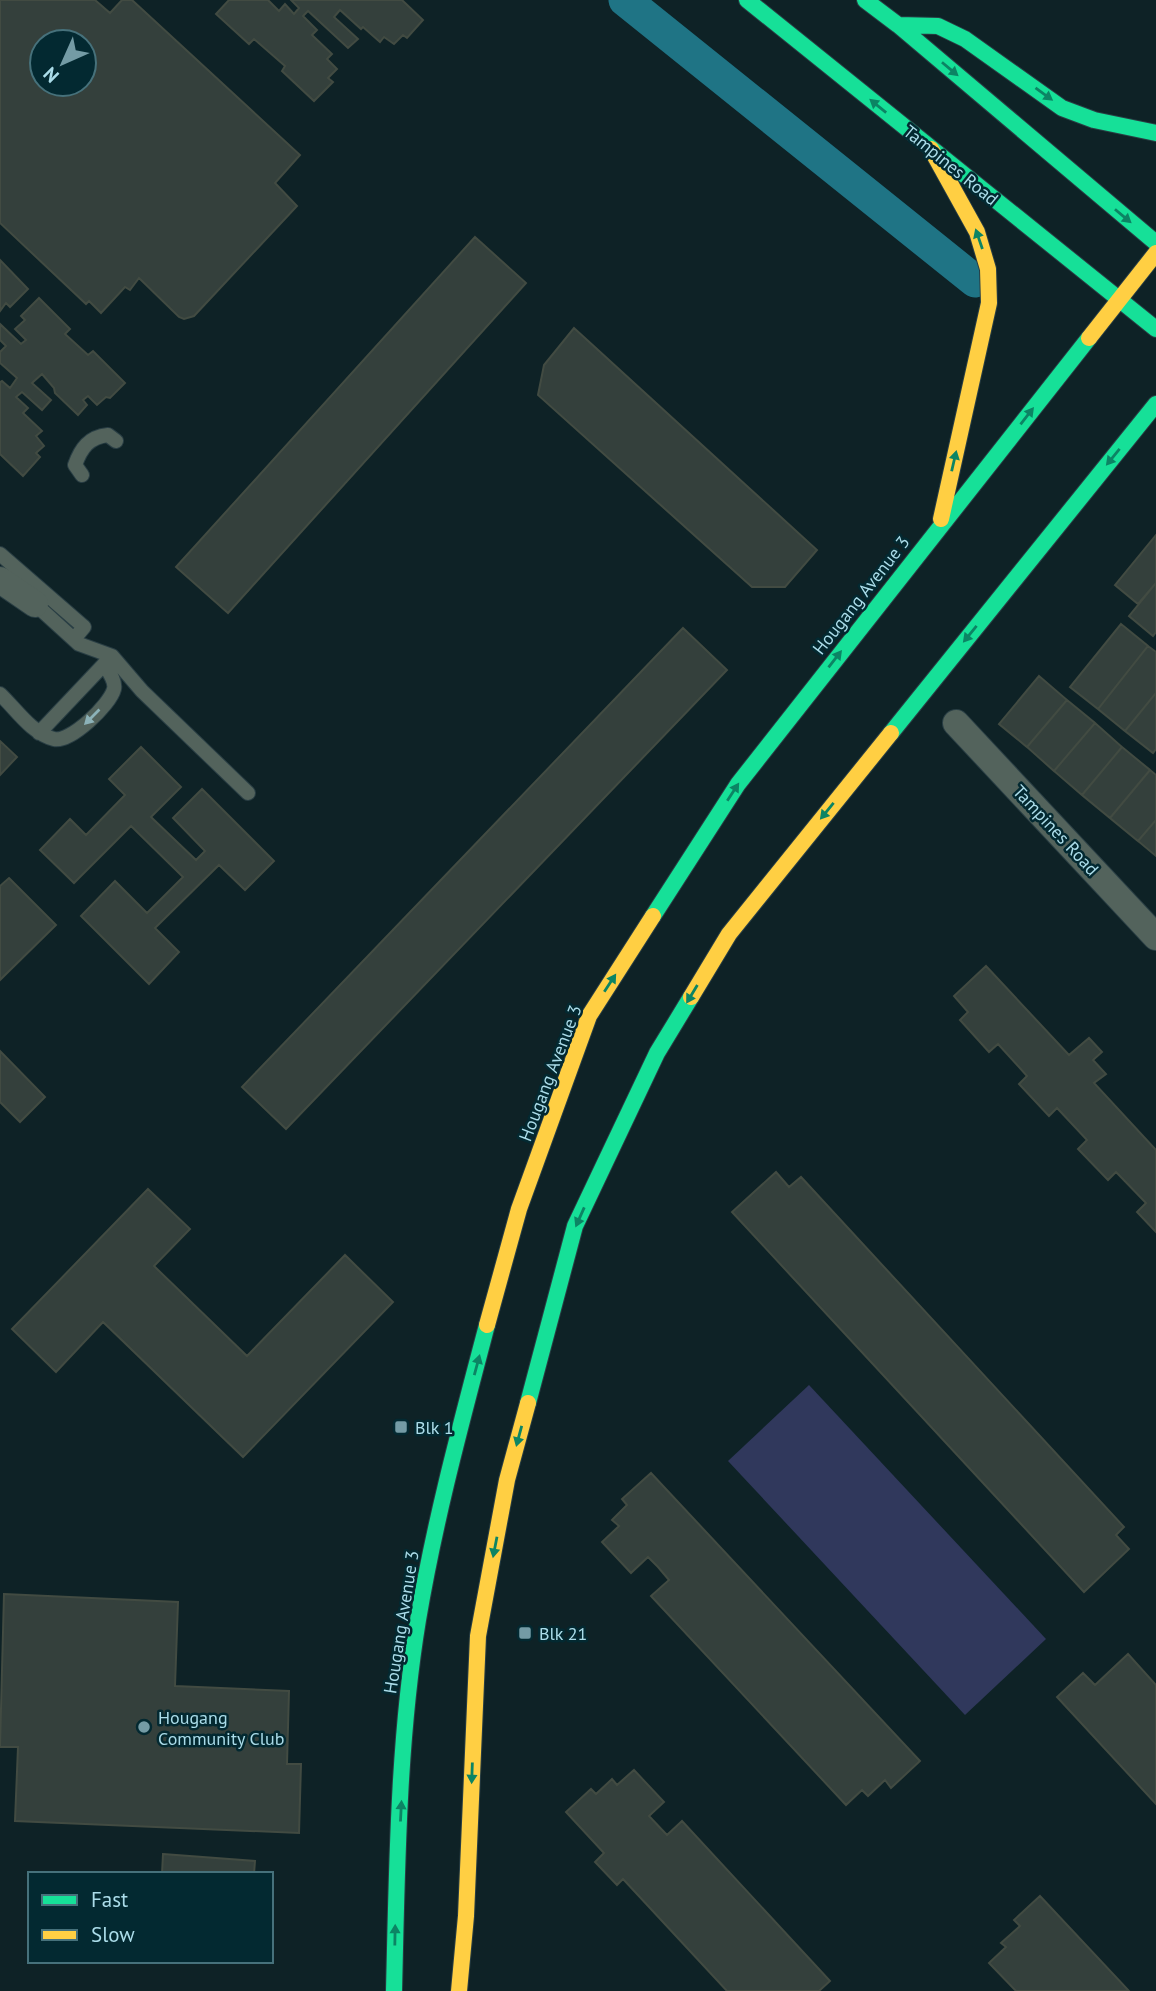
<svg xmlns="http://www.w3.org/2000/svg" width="1156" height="1991" viewBox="0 0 1156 1991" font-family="'PT Sans',sans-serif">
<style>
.green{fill:#30385c}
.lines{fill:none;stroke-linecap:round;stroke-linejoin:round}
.canal{stroke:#1f7485;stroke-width:33}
.building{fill:#34403c;stroke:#424b42;stroke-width:2;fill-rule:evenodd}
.lane-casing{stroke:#293e44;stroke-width:16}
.street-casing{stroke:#293e44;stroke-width:28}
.fast-casing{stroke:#293e44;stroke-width:18}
.slow-casing{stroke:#293e44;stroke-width:18}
.lane{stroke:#53635c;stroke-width:14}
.street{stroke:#53635c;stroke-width:26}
.fast{stroke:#16e098;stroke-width:16}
.slow{stroke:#ffcf43;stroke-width:16}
.oneway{fill:#0c8464}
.oneway2{fill:#8cb2b8}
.poi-dot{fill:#749ba5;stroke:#032931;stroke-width:2.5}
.labels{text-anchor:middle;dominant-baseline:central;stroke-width:5;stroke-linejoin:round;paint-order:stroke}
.street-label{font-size:18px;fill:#abdce9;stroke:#032931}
.poi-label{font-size:18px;fill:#abdce9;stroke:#032931;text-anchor:start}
</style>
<rect width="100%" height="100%" fill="#0e2226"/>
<!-- green -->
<path class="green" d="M809,1385L1046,1639L965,1715L728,1461Z"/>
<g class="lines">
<!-- canal -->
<path class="canal" d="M625,0L975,281"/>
</g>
<!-- building -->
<path class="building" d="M0,0H95L110,13L122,0H132L300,155L275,183L297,206L194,316L184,319L179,317L139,278L130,290L125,287L101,313L89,301L86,304L0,223ZM42,42H84V84H42Z
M229,0H268L279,11L285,4L294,14L299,8L291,0H402L423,20L407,38L403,35L394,44L384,37L380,42L363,27L361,29L340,10L334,17L358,39L348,48L308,11L303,16L317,30L312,35L332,54L327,59L337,69L328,78L333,82L314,101L282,71L285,66L254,39L249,44L216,14Z
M475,237L526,283L228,613L176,567Z
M0,260L28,289L10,307L6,303L0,311Z
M39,298L70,329L65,334L88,355L93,351L125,383L110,398L106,397L97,405L88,396L83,400L87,405L78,415L55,393L54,388L42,374L32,383L51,400L42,410L22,392L16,397L28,408L23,413L42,431L36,436L44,446L36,453L40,457L23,476L0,454V382L2,381L10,388L17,378L0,363V352L6,346L0,340V324L21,344L26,340L15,329L25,320L21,316Z
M574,328L817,550L785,587H752L538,395L544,365Z
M1156,535V583L1138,604L1115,585Z
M1156,583V632L1153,636L1129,616Z
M1121,624L1148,646L1098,709L1070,687Z
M683,628L727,670L286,1129L242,1087Z
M1148,646L1156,652V693L1125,731L1098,709Z
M1039,676L1067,700L1027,747L999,724Z
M1156,693V749L1153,753L1125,731Z
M1067,700L1095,723L1054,771L1027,747Z
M1095,723L1122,747L1082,795L1054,771Z
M0,741L17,757L0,775Z
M141,747L181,787L151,817L196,860L205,851L173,818L202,789L274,861L245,890L219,865L155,928L179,952L149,984L81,916L115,881L147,913L183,877L131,826L74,883L40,850L70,819L86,835L125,795L109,779Z
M1122,747L1150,770L1110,818L1082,795Z
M1150,770L1156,775V820L1138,841L1110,818Z
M1156,820V856L1138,841Z
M9,878L56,925L0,980V886Z
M986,966L1069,1055L1089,1038L1102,1052L1093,1060L1106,1074L1094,1083L1156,1150V1232L1137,1212L1146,1203L1116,1172L1108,1180L1078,1149L1087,1140L1057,1108L1049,1116L1019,1084L1027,1076L998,1044L989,1052L960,1020L968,1012L954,996Z
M0,1051L45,1097L20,1122L0,1102Z
M776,1172L789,1187L801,1177L1124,1527L1116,1535L1129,1549L1084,1592L732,1212Z
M148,1189L190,1229L154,1266L247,1356L345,1255L393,1302L243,1457L103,1322L56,1372L12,1329Z
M651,1473L920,1761L891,1788L885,1780L868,1796L862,1790L846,1805L651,1596L669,1580L658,1567L648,1557L631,1573L602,1542L619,1526L612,1520L627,1505L622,1499Z
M4,1594L178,1602L175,1686L289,1691L287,1764H301L299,1833L15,1821L18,1747H0Z
M1128,1654L1156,1685V1804L1057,1697L1083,1673L1095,1685Z
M634,1770L664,1802L649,1816L667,1835L682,1821L830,1981L819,1991H727L623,1879L617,1885L595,1862L604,1853L566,1812L591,1789L596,1794L612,1779L617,1785Z
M163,1854L255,1861L254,1874H162Z
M1040,1896L1129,1991H1016L989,1963L1006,1947L1001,1943L1020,1926L1014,1920Z"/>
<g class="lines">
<defs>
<path id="lane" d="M82,475L75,465C81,448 89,437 108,435L116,441
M0,554L84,627L74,639
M35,604L79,644L112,656L142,691L248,793
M0,694C16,709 31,733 54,739C70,743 110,705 114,689C116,681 108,671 104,664
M39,733L110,658"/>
<path id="street" d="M0,580L35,604
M956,723L1156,937"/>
<path id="fast" d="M747,0L1156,329
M865,0L898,25L1156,243
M898,25L938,26L965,39L1062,108L1094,120L1156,133
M891,733L1156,404
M653,916L738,784L1089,338
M528,1403L575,1226L657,1053L691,997
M394,1991C397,1869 398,1741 418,1620C435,1519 461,1424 487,1325"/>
<path id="slow" d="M931,149L977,232L988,269L989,303L941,519
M1089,338L1156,253
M691,997L729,934L891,733
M487,1325L519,1209L589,1016L653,916
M459,1991L466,1916L478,1636L507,1480L528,1403"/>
</defs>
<!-- lane casing -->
<use href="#lane" class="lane-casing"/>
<!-- street casing -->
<use href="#street" class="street-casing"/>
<!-- fast casing -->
<use href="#fast" class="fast-casing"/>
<!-- slow casing -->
<use href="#slow" class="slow-casing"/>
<!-- lane -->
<use href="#lane" class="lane"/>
<!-- street -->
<use href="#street" class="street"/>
<!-- fast -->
<use href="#fast" class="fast"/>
<!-- slow -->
<use href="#slow" class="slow"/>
</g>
<!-- one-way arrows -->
<defs><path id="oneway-solid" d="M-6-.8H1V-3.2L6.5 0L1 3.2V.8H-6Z" transform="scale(1.75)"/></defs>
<g class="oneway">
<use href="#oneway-solid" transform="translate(950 69) rotate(40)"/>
<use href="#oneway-solid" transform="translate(1044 94) rotate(36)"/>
<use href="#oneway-solid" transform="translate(878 106) rotate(-141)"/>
<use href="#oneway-solid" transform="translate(1123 216) rotate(40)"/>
<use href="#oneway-solid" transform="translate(979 239) rotate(-109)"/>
<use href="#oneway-solid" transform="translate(1027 416) rotate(-52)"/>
<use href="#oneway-solid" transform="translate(1113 457) rotate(129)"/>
<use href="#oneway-solid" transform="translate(954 461) rotate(-77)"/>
<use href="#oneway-solid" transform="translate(970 634) rotate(129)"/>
<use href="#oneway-solid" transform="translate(835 659) rotate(-52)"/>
<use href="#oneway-solid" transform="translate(733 792) rotate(-57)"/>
<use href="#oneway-solid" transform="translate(827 811) rotate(129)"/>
<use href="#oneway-solid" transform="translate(610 983) rotate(-57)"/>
<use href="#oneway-solid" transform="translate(692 994) rotate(121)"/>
<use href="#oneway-solid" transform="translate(580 1217) rotate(114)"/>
<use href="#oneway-solid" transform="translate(477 1365) rotate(-75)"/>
<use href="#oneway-solid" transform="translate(519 1436) rotate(105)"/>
<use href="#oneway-solid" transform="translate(495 1547) rotate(101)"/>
<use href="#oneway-solid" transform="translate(472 1773) rotate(92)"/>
<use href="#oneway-solid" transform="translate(401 1811) rotate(-87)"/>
<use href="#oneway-solid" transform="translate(395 1935) rotate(-89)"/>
</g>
<use class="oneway2" href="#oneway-solid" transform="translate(92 717) rotate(135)"/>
<!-- markers -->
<g class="poi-dot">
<rect x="394" y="1420" width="14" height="14" rx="3.5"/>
<rect x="518" y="1626" width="14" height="14" rx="3.5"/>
<circle cx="144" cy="1727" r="7"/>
</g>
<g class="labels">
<!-- street labels -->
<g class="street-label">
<text transform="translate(951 165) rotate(39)">Tampines Road</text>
<text transform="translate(861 595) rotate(-52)">Hougang Avenue 3</text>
<text transform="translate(1056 830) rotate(47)">Tampines Road</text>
<text transform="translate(550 1073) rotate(-69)">Hougang Avenue 3</text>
<text transform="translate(401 1622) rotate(-81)">Hougang Avenue 3</text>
</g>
<!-- poi labels -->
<g class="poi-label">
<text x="415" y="1427">Blk 1</text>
<text x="539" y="1633">Blk 21</text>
<text x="158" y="1717">Hougang<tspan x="158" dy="21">Community Club</tspan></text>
</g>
</g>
<!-- legend -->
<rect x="28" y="1872" width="245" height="91" fill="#032931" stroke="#46717b" stroke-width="2"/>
<rect x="42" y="1895" width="35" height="10" fill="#16e098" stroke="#46717b" stroke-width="2"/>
<text x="91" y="1907" font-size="21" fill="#abdce9">Fast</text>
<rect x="42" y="1930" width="35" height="10" fill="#ffcf43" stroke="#46717b" stroke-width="2"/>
<text x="91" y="1942" font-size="21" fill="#abdce9">Slow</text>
<!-- north arrow -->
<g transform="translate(63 63) rotate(225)"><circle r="33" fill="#032931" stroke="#46717b" stroke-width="2"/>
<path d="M0-5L12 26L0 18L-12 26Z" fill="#749ba5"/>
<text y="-10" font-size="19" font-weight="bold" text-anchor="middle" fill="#abdce9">N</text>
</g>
</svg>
